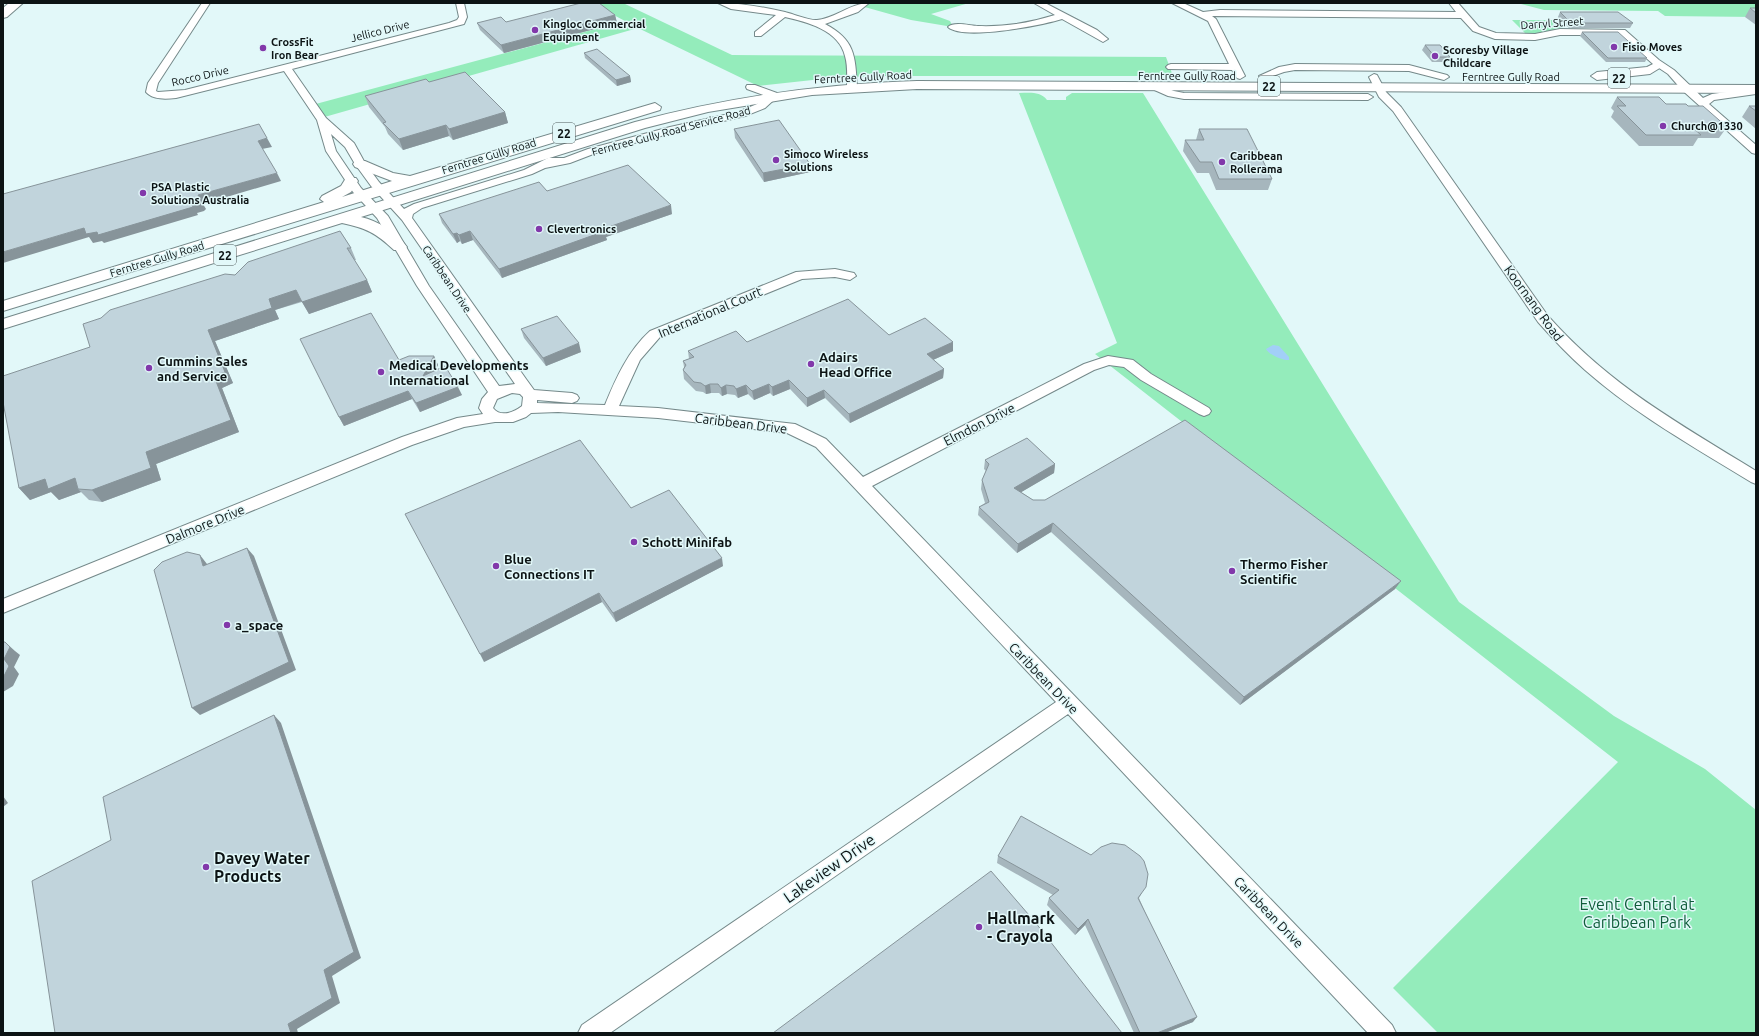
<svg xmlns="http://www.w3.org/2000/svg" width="1759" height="1036" viewBox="0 0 1759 1036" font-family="Ubuntu,sans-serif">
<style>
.green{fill:#94ecbb}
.water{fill:#a2cff7}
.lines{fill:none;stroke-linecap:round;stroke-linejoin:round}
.minor-casing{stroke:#75898a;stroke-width:2}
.major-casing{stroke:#75898a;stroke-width:2}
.highway-casing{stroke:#75898a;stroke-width:2}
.minor{fill:#fff;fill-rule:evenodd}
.major{fill:#fff;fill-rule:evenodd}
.highway{fill:#fff;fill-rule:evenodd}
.wall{fill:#a6b6bd}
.shaded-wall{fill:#87949a}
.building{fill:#c1d4dc;stroke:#87949a}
.poi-dot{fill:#8238aa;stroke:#e2f8f9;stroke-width:1.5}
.labels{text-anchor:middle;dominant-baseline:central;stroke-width:3;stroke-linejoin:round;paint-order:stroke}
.far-street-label{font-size:11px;fill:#0c1314;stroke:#e2f8f9}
.far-poi-label{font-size:11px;font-weight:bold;fill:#0c1314;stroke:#e2f8f9;text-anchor:start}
.shield{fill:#e2f8f9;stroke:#4c5859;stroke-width:1}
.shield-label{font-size:12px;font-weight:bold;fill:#0c1314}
.street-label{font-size:13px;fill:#0c1314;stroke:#e2f8f9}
.poi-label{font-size:13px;font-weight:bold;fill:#0c1314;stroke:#e2f8f9;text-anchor:start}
.near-poi-label{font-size:16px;font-weight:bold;fill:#0c1314;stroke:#e2f8f9;text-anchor:start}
.near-street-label{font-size:16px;fill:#0c1314;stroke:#e2f8f9}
.near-park-label{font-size:16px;fill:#0f5d3a;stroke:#e2f8f9}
</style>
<rect width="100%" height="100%" fill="#e2f8f9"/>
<!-- green -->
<path class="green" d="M591,3H623L732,55L1166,57L1173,76H874L831,78L758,86L638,28L321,118L312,105L625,21Z
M865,3H969L931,14L950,21L953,27L911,20L861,6Z
M1517,3H1756V17L1665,16L1658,11L1544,10Z
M1512,20H1554L1567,32L1529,37Z
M1019,93C1030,93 1040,91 1047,100H1066V97L1072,93H1143L1351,430L1459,602L1614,716L1705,769L1756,810V1033H1438L1393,988L1618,762L1095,354L1117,343Z"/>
<!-- water -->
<path class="water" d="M1273,345L1279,346L1289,357V360C1283,361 1268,354 1266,349Z"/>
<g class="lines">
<defs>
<path id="minor" d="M202,3H210L158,83L156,91L158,92L185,90L449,23L457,20L459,17L456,3H464L467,17L464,24L292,69L326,118L354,143L365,163L379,182L404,209L414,204L524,170L548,158H564L588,149L670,127L738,112L757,104L766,96L747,89L746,87L747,85H755L777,93L778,95L777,97L765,108L745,116L676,132L596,153L570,163L545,168L532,174L422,208L413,214L412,218L526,379L534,390L572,393L577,395L579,398L577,401L572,403L537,400V403L605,405C616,378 628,351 650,331L796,272L835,269L854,273L856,276L850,280L835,277L802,279L660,337L640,360L619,406L658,408L795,424L826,439L863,477L1084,364L1108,356L1133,360L1151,374L1209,408L1211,411L1209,414L1204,416L1199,414L1141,380L1124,367L1109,365L1094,370L872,486L1392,1025L1396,1033H1368L1068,714L610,1033H578L582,1025L1056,702L816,447L787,433L658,418L558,412L531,413L526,417L513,422H495L464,427L412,445L3,613V599L402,437L457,418L483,414L479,408L482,399L488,392L417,286L377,218L353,192L326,151L317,120L284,71L176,98C166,99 153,100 146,92L148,83ZM331,134L345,147L355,164L371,186L402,220L515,384L499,386L429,286L388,216L361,188L336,151ZM512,393L520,394L523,397L522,406C514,412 501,418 493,408L497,399Z
M718,3C740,3 763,7 785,12C793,14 811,21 817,20C836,18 851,3 869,3L858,12L825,24C855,40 855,55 857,87L852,90L847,87C847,77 848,66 845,56C839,30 807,22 785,17L761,36H755V32L776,15L731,9Z
M1034,3H1045L1097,30L1108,39L1103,42L1062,19C1043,25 963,41 948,27C954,21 971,26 978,26C1004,27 1030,23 1055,15Z
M1172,3H1183L1203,12L1220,10L1456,12L1449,3H1458L1479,27L1496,33L1535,34L1560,29L1625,30L1659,60L1674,70L1703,98L1712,94L1756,88V94L1714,100L1709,104L1756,145V154L1752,153L1682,90L1668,74L1653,64L1620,35H1560L1535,40L1495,39L1473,31L1461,18L1212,16L1216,19L1245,76L1240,79L1237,78L1232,70L1168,69L1166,67L1168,65L1171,64H1229L1208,21Z
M1295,64L1409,65L1447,75L1449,77L1444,80L1409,71L1295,70L1284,72L1264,79L1259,76L1279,67Z
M1374,74L1377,75L1386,92L1401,107L1548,316C1609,385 1678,423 1756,471V484L1751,482C1694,447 1635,414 1585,370C1568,355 1553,339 1538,322L1393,111L1379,97L1369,77Z
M1153,83L1174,91L1184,93L1368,94L1373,97L1368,100L1184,99L1168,96L1150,88L1148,86L1150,84Z"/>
<path id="major" d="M1657,62L1663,66L1650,74L1597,80L1591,76L1597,72L1647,67Z
M917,81L1756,85V93L917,89L812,95L708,112L645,128L361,217C378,221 396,232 407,247L404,250H394C376,233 366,228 342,223L3,329V319L635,122C728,97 821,84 917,81Z
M655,103L661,107L660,110L3,311V301L324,202L320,199L322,196L341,186L346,178H356L358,181L351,192L342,197L392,181L355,167L353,164L355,161H365L393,173L410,176Z"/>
<path id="highway" d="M9,3H23L7,17L3,18V8Z"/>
</defs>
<!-- minor casing -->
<use href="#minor" class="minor-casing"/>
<!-- major casing -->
<use href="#major" class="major-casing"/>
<!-- highway casing -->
<use href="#highway" class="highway-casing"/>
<!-- minor -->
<use href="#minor" class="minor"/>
<!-- major -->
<use href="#major" class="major"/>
<!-- highway -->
<use href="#highway" class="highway"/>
</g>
<!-- wall -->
<path class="wall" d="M1750,8H1756V25L1745,17Z
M1560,12L1633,23L1630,28H1569L1558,17Z
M615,15L617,23L504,53L480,30L477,23L506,22Z
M1582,32L1647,58L1645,62H1606L1580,36Z
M1425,45L1450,57L1448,62H1432L1422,50Z
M584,53L630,76L631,82L617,86L585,58Z
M429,82L505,112L508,123L453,140L449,136L403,150L388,134L385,127L369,107L365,96Z
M1617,97L1666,104L1688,106L1727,127L1719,138H1698L1693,146H1639L1611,117L1614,111L1611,108Z
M1749,106H1756V129L1742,117Z
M734,129L810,172L764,182L735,138Z
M1199,129L1272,179L1268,190H1216L1209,173H1197L1183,151L1185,140H1196Z
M547,191L672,214L606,237L607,240L502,278L473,240L462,244L460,241L457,243L442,223L439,214Z
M340,231L351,248L356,260H354L367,280L372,292L309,314L302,302L275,310L279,319L215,341L233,383L222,388L239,432L156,464L161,480L102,502L89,500L81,492L59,500L51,492L30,500L19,488L90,347L235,275Z
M521,329L581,352L546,366L524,338Z
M889,335L953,342V351L933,360L944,369L943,378L850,423L825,398L807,407L790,389L773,396L770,393L754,400L748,394L738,398L735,395L727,394L722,396L719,393H711L706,394L703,392L696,391L684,379L683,370L684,367L683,361L689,359L688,351L747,342Z
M434,356L438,365L435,371L462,395L420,412L412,399L344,426L339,417L399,360Z
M985,460L1055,464L1054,473L1021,492L1033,500L1395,589L1240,705L1051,532L1017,553L978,515L979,507L985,503L981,489L982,480L986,471L984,469Z
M631,508L723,566L616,622L602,602L484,662Z
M998,856L1142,893L1139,898L1193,1022L1165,1033H1134L1085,925L1075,935L1047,905L1049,898L1053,895L997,863Z"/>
<!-- shaded-wall -->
<path class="shaded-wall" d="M615,15L617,23L504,53L501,45Z
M630,76L631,82L617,86L616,80Z
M505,112L508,123L453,140L449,129Z
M446,125L449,136L403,150L399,139Z
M267,138L272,147L262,149L258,141Z
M810,164V172L764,182L763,173Z
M277,173L281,181L203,204L206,209L204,211L197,213L198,215L104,243L102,241L93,243L89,237L3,263V252L84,228L192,205L198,195Z
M671,205L672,214L606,237L607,240L502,278L499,269L603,229Z
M470,231L473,240L462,244L459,235Z
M457,233L460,241L457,243L453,234Z
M367,280L372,292L309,314L302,302Z
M296,290L302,301L275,310L279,319L215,341L233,383L222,388L239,432L156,464L161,480L102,502L92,490L146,452L214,376L208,330L269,299Z
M953,342V351L926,363L927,354Z
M579,343L581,352L546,366L543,358Z
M434,356L438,365L427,385L423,376Z
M944,369L943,378L850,423L849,414Z
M789,380L790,389L773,396L772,387Z
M710,384L711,393L706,394L705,386Z
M769,384L770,393L754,400L752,391Z
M726,385L727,394L722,396L721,388Z
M746,385L748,394L738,398L736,389Z
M458,387L462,395L420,412L416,403Z
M824,390L825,398L807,407V398Z
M408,391L412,399L344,426L339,417Z
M1055,464L1054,473L1013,497L1014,488Z
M75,478L78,489L81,492L59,500L51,492L30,500L19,488L45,479Z
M1053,523L1051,532L1017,553L1018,544Z
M247,548L254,556L296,670L200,715L192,708Z
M200,555L207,564L211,574L203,566Z
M722,558L723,566L616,622L613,613Z
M1401,581L1395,589L1240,705L1244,697Z
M599,593L602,602L484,662L480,654Z
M5,642L15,651L20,655L14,667L19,674L13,686L3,692L4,659Z
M274,715L281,723L361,958L332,976L340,1003L297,1029L298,1033H291L288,1024L324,970Z
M3,796L8,803L3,807Z
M1088,919L1085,925L1075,935L1078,929Z
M1197,1017L1193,1022L1165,1033H1157Z"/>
<!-- building -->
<path class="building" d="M581,3H599L615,15L501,45L477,23L501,17L506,22Z
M1750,8H1756V13Z
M1560,12H1618L1633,23H1571Z
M1582,32H1618L1647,58H1608Z
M1425,45H1440L1450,57H1435Z
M597,49L630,76L616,80L584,53Z
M465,72L505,112L449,129L446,125L399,139L383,123L386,122L365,96L426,79L429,82Z
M1617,97H1659L1666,104H1686L1688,106H1703L1727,127H1692L1701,135H1646L1617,106H1626Z
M1749,106H1756V111Z
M779,120L810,164L763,173L734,129Z
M259,124L267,138L258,141L277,173L198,195L201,201L199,203L192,205L193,207L98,235L97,232L86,234L84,228L3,252V194Z
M1199,129H1247L1272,179H1219L1212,162H1200L1185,140H1204Z
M628,165L671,205L603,229L605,231L499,269L470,231L459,235L457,233L453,234L439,214L539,182L547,191Z
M340,231L351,248H347L367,280L302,302L296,290L269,299L272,308L208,330L225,372L214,376L231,420L146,452L151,468L92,490L78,489L75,478L48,489L45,479L19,488L3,402V376L90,347L83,324L101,318L110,310L225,274L235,275L248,262Z
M848,299L889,335L925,318L953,342L927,354L944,369L849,414L824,390L807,398L789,380L772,387L769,384L752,391L746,385L736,389L734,386L726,385L721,388L718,384H710L705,386L701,383L694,382L683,370L686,365L683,361L694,357L688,351L736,331L747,342Z
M371,313L399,360L409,356H434L423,376L445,366L458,387L416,403L408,391L339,417L300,339Z
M557,316L579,343L543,358L521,329Z
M1185,420L1401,581L1244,697L1053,523L1018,544L979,507L989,502L982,480L989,464L985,460L1027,438L1055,464L1014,488L1033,500H1045Z
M580,440L631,508L669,490L722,558L613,613L599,593L480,654L405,514Z
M247,548L289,662L192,708L154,570L162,562L187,552L200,555L203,566Z
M3,642H5L10,647L4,659L9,666L3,678Z
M274,715L354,952L324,970L332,998L288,1024L291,1033H55L32,881L111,840L103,797Z
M1021,816L1091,855L1101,847L1112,843L1125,845L1140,856L1144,861L1148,874L1146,887L1138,898L1197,1017L1157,1033H1140L1088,919L1078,929L1049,898L1059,890L998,856Z
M991,871L1035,922L1122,1033H773Z"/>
<!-- markers -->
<g class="poi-dot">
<circle cx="535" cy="30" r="4"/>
<circle cx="1614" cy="47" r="4"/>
<circle cx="263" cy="48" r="4"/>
<circle cx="1435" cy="56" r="4"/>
<circle cx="1663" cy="126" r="4"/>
<circle cx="776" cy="160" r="4"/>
<circle cx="1222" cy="162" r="4"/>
<circle cx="143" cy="193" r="4"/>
<circle cx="539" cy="229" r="4"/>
<circle cx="811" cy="364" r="4"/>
<circle cx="149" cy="368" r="4"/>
<circle cx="381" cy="372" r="4"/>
<circle cx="634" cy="542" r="4"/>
<circle cx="496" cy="566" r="4"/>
<circle cx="1232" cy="571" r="4"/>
<circle cx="227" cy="625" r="4"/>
<circle cx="206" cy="867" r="4"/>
<circle cx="979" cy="927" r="4"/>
</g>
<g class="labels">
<!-- far-street labels -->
<g class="far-street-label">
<text transform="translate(1552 23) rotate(-4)">Darryl Street</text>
<text transform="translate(380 31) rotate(-14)">Jellico Drive</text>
<text transform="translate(200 76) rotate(-13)">Rocco Drive</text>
<text x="1187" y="76">Ferntree Gully Road</text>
<text transform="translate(863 77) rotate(-3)">Ferntree Gully Road</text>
<text x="1511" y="77">Ferntree Gully Road</text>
<text transform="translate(671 131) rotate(-15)">Ferntree Gully Road Service Road</text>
<text transform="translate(489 156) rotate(-17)">Ferntree Gully Road</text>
<text transform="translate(157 259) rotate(-17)">Ferntree Gully Road</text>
<text transform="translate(447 279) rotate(56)">Caribbean Drive</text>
</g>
<!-- far-poi labels -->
<g class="far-poi-label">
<text x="543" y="24">Kingloc Commercial<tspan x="543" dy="13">Equipment</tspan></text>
<text x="271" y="42">CrossFit<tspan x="271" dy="13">Iron Bear</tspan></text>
<text x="1622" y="47">Fisio Moves</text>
<text x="1443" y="50">Scoresby Village<tspan x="1443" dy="13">Childcare</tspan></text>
<text x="1671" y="126">Church@1330</text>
<text x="784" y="154">Simoco Wireless<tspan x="784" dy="13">Solutions</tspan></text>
<text x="1230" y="156">Caribbean<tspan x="1230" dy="13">Rollerama</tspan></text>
<text x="151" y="187">PSA Plastic<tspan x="151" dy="13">Solutions Australia</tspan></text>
<text x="547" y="229">Clevertronics</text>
</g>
<!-- shield labels -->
<g class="shield">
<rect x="1608" y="68" width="22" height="20" rx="3"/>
<rect x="1258" y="76" width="22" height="20" rx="3"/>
<rect x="553" y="123" width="22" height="20" rx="3"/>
<rect x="214" y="245" width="22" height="20" rx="3"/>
</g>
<g class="shield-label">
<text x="1619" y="78">22</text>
<text x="1269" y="86">22</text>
<text x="564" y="133">22</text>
<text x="225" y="255">22</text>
</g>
<!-- street labels -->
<g class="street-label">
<text transform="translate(1534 303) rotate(54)">Koornang Road</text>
<text transform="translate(710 312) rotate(-23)">International Court</text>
<text transform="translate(741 423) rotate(7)">Caribbean Drive</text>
<text transform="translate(979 424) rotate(-27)">Elmdon Drive</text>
<text transform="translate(205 524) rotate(-22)">Dalmore Drive</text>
<text transform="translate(1044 678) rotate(46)">Caribbean Drive</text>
<text transform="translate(1269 912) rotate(46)">Caribbean Drive</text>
</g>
<!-- poi labels -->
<g class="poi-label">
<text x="819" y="357">Adairs<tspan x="819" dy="15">Head Office</tspan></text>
<text x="157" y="361">Cummins Sales<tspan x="157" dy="15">and Service</tspan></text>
<text x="389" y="365">Medical Developments<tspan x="389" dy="15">International</tspan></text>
<text x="642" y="542">Schott Minifab</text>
<text x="504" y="559">Blue<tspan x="504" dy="15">Connections IT</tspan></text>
<text x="1240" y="564">Thermo Fisher<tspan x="1240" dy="15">Scientific</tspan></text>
<text x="235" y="625">a_space</text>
</g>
<!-- near-poi labels -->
<g class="near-poi-label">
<text x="214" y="858">Davey Water<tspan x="214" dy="18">Products</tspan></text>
<text x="987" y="918">Hallmark<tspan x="987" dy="18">- Crayola</tspan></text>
</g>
<!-- near-street labels -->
<g class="near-street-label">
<text transform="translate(829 868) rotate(-35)">Lakeview Drive</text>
</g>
<!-- near-park labels -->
<g class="near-park-label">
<text x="1637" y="904">Event Central at<tspan x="1637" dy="18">Caribbean Park</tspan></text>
</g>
</g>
<!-- border -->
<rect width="1759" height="1036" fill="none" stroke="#0c1314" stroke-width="8"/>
</svg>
